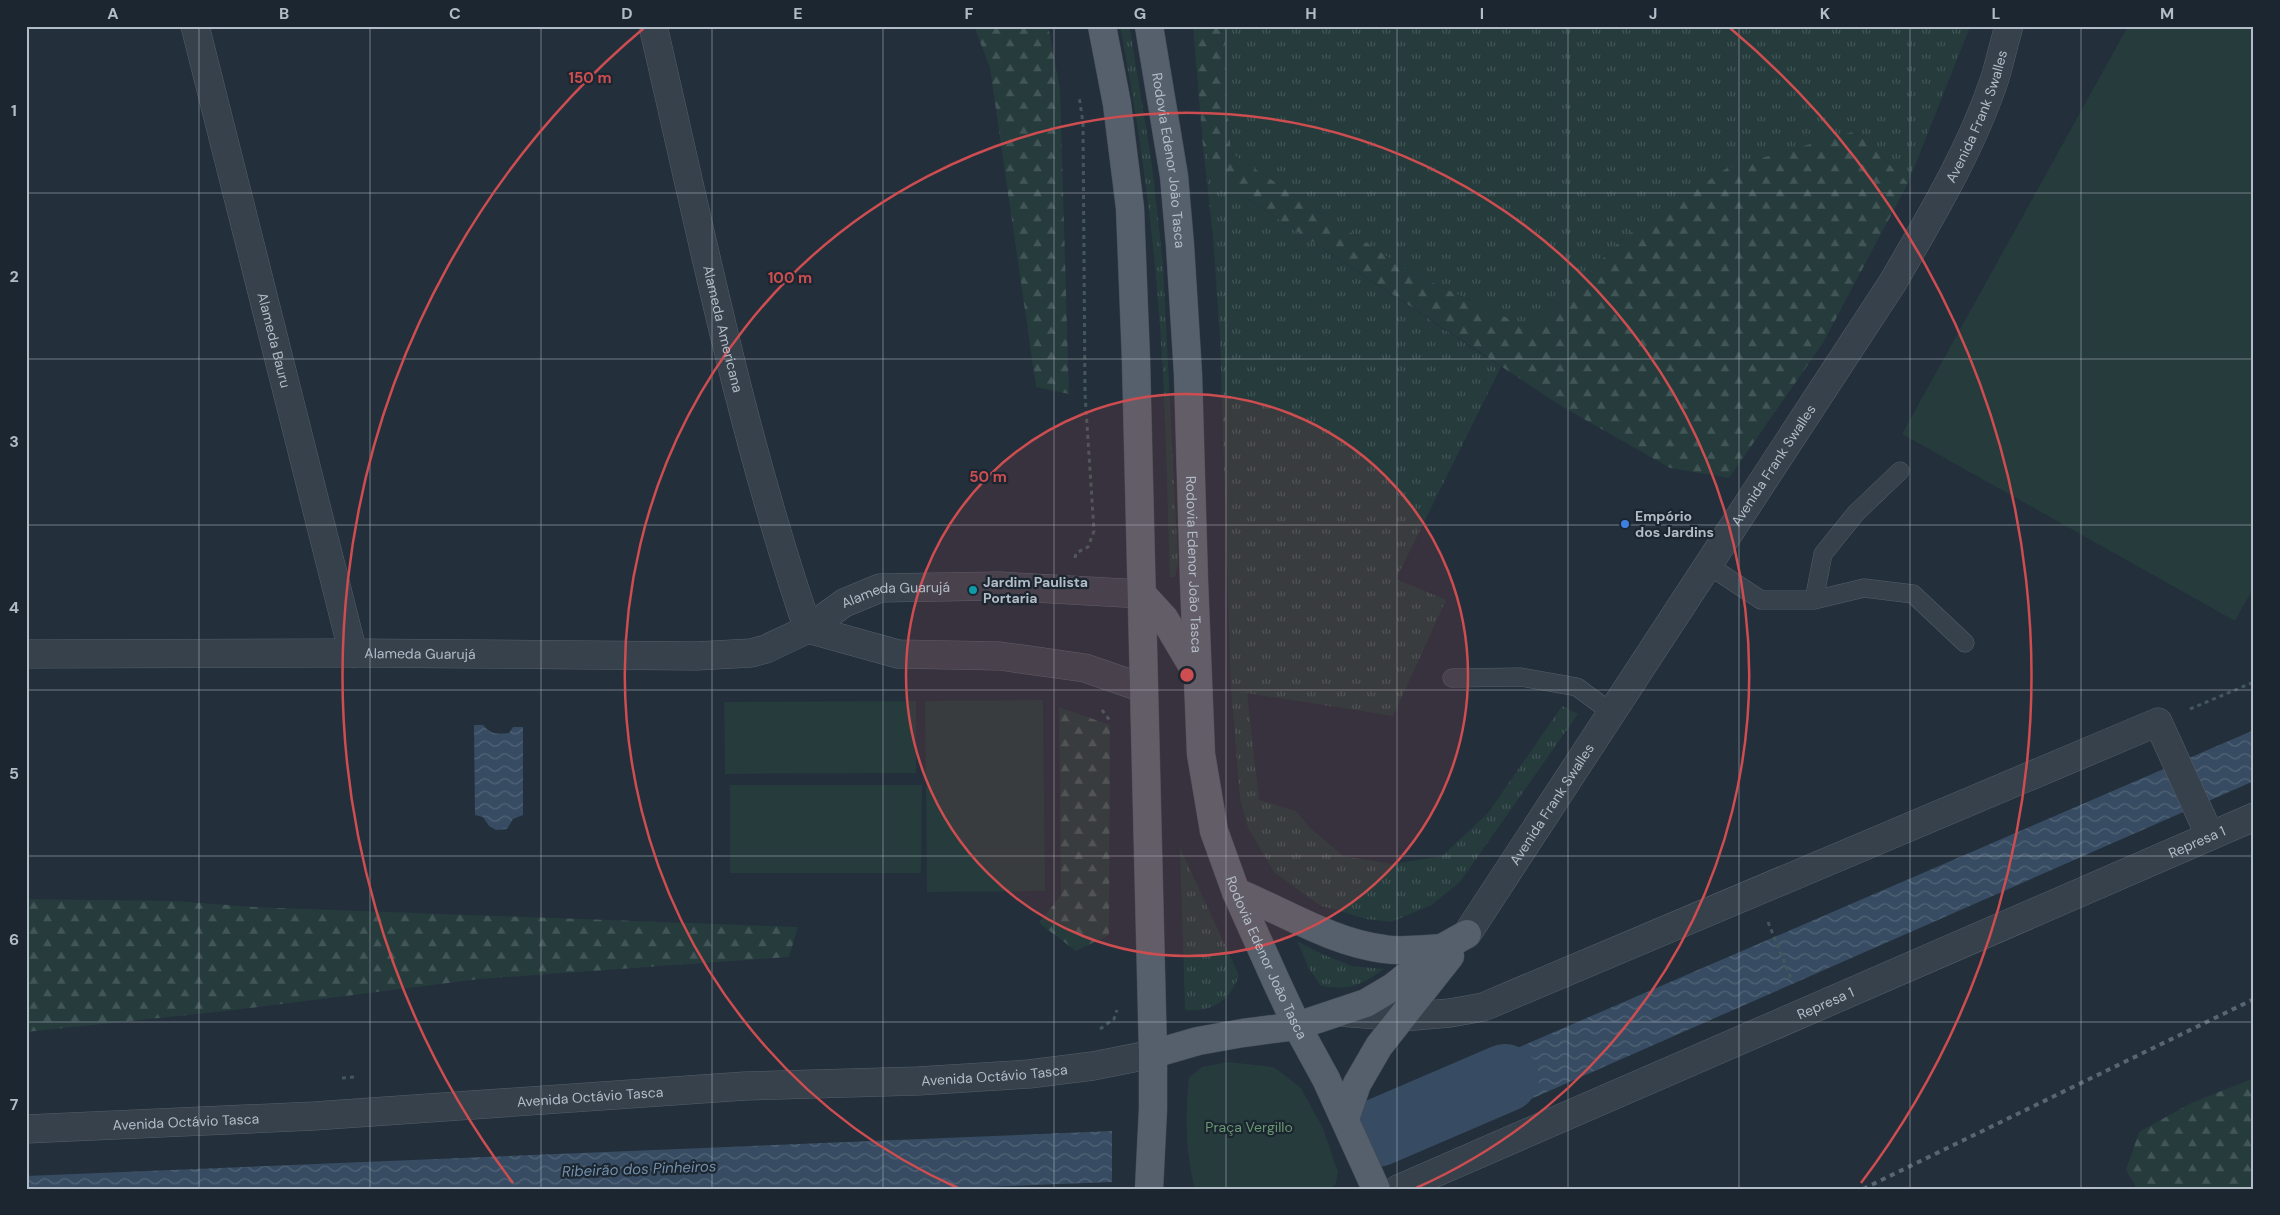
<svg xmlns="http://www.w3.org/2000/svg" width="2280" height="1215" viewBox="0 0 2280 1215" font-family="'DM Sans',sans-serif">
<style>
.grass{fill:url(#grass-tufts)}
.forest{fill:url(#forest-firs)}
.garden{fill:#253b3c}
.water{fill:url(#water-waves)}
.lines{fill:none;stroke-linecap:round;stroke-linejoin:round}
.river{stroke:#374c62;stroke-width:68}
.service-casing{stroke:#555f69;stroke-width:19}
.minor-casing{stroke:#555f69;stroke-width:29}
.tertiary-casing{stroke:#555f69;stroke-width:29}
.primary-casing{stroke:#404a54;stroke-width:29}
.path{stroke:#43585a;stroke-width:3;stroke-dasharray:4 4;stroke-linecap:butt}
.service{stroke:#37414c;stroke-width:18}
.minor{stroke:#37414c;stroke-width:28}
.tertiary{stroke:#37414c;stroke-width:28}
.primary{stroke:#55606c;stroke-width:28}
.rail{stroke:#596573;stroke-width:4;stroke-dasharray:5 5;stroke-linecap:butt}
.grid{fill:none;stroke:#b2bcc7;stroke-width:1;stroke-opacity:0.55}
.ring{fill:none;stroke:#cd4d50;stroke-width:2.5}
.shop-dot{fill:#3f7fe0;stroke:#1c2630;stroke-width:2}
.culture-dot{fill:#0f9aa8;stroke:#1c2630;stroke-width:2}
.labels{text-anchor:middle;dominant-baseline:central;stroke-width:4.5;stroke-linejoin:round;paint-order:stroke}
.street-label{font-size:14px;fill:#b2bcc7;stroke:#1c2630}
.poi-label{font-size:14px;font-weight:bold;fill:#b2bcc7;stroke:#1c2630;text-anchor:start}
.park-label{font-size:14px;fill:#6a9871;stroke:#1c2630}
.water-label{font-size:15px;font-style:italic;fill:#738faa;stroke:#1c2630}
.centre{fill:#cd4d50;stroke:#1c2630;stroke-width:2.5}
.ring-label{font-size:15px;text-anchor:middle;font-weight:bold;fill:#cd4d50;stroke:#1c2630;stroke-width:4.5;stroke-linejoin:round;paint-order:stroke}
.neatline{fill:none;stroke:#b2bcc7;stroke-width:2}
.grid-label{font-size:16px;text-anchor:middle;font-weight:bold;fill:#b2bcc7}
</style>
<defs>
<pattern id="grass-tufts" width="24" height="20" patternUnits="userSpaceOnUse" patternTransform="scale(1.25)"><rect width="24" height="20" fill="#253b3c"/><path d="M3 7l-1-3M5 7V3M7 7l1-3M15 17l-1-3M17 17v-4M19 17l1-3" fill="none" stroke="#425557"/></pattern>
<pattern id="forest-firs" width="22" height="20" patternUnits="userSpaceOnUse" patternTransform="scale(1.25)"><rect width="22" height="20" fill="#253b3c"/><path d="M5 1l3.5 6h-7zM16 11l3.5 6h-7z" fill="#425557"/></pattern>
<pattern id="water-waves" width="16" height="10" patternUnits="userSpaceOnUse" patternTransform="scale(1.25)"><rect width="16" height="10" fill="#374c62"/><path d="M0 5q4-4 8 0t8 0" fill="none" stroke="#526477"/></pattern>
</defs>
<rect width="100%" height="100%" fill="#232f3b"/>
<!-- grass -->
<path class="grass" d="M1120,26H1129L1131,35L1152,165L1163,264L1178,563L1175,577H1170C1167,493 1166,410 1160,327C1153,226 1139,125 1120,26Z
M1221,26H1969L1970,27L1908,183L1856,131L1623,238L1533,330L1412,273L1231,153Z
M1203,147L1221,181L1501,367L1396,579L1446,600L1393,716L1247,693L1259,800L1296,811L1310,828L1343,856L1392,864L1442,856L1488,813L1562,706L1578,714L1460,882L1432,905L1391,922L1366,919L1319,905L1274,872L1248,828L1240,799L1231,688L1220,338L1213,237Z
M1180,848L1239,975C1230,1001 1213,1012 1185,1010Z
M1297,941L1322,954L1352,966L1384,969C1359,987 1351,990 1321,986L1309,969Z"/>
<!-- forest -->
<path class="forest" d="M974,26H1048L1060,89L1069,394L1036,387L990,68Z
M1193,26H1221L1231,153L1412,273L1533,330L1623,238L1727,168L1856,131L1908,183L1823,343L1729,478L1670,468L1561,406L1221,181L1203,147Z
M1059,707L1110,725L1109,935L1076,951L1039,923L1061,895Z
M26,899L176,901L254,907L798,927L789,957L480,979L226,1011L26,1032Z
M2254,1078V1189H2137L2126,1170L2139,1132L2191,1103Z"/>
<!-- garden -->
<path class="garden" d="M2128,26H2254V587L2235,621L1902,434Z
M1043,700L1045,891L927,892L925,701Z
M916,701V773L725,774L724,702Z
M730,785H922L921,873H730Z
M1229,1062L1274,1067L1301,1088L1323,1128L1338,1172L1336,1184L1331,1189H1195C1185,1153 1185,1113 1189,1077L1202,1067Z"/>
<!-- water -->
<path class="water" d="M474,725H483C491,735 497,734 509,733L513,727H523V815L513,819L507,829L496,830L489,826L483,817L475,815Z
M2254,730V781L1426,1145L1413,1093Z
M1112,1131V1182L933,1189H26V1176Z"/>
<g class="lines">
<!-- river -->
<path class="river" d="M1377,1133L1505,1078"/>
<defs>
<path id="service" d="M1708,565L1761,600H1814L1864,588L1913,594L1965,643
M1814,600L1823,554L1856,513L1900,471
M1452,678L1521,677L1577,687L1612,713"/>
<g id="minor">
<path id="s1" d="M195,26L353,653"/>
<path id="s2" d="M653,26C700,227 741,434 808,629"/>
<path d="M808,629L898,654L1000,656L1085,668L1143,688"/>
<path id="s3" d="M26,654L353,653L696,656L751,653L766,649L808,629L844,603L880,588L1000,586L1142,594"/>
<path id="s4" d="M1467,934L1893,282C1931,216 1971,150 1995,78C2000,61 2004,43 2009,26"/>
<path d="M1339,1012L1403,1017L1450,1013L1483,1007L2158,722L2210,836"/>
<path id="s5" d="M1398,1189L2254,817"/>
</g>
<g id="tertiary">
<path id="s6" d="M26,1129L314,1116L745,1086L918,1081L1029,1074L1093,1066L1153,1054"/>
</g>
<g id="primary">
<path d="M1102,26L1117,104L1130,208L1136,360L1153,1054V1109L1149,1189"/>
<path id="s7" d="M1149,26L1174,176L1180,245L1188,374L1194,581L1201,754L1214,831L1236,892L1276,981L1297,1026L1326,1079L1376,1189"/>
<path d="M1142,594L1164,618L1196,672"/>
<path d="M1236,892C1285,912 1331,942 1384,949C1402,952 1423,949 1442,948"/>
<path d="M1153,1054L1198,1041L1243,1033L1297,1026L1366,1003L1393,987L1442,948L1467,934"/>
<path d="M1345,1119L1357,1084L1379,1046L1450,956"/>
</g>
</defs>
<!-- service casing -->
<use href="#service" class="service-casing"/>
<!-- minor casing -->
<use href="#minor" class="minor-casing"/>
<!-- tertiary casing -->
<use href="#tertiary" class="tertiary-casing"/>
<!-- primary casing -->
<use href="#primary" class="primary-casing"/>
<!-- path -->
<path class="path" d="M1075,558L1076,553L1088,547L1094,531L1085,394L1083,123L1079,96
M2190,709L2254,682
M1102,710L1110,721
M1768,922L1792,981
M1100,1029L1114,1019L1117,1010
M342,1078L354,1077"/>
<!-- service -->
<use href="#service" class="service"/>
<!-- minor -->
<use href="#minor" class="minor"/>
<!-- tertiary -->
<use href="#tertiary" class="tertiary"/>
<!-- primary -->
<use href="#primary" class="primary"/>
<!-- rail -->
<path class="rail" d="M1863,1189L2254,999"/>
</g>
<!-- grid -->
<path class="grid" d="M199,26V1189M370,26V1189M541,26V1189M712,26V1189M883,26V1189M1054,26V1189M1226,26V1189M1397,26V1189M1568,26V1189M1739,26V1189M1910,26V1189M2081,26V1189M26,193H2254M26,359H2254M26,525H2254M26,690H2254M26,856H2254M26,1022H2254"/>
<!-- distance rings -->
<circle cx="1187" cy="675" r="281" fill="#cd4d50" fill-opacity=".12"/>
<g class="ring">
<circle cx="1187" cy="675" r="281"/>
<path d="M958 1188A562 562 0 1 1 1416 1188"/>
<path d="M513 1183A844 844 0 0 1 644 28M1730 28A844 844 0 0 1 1861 1183"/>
</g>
<!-- markers -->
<circle class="shop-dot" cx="1625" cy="524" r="5"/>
<circle class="culture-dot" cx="973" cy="590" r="5"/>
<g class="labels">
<!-- street labels -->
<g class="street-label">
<text stroke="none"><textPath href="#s4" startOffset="965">Avenida Frank Swalles</textPath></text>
<text stroke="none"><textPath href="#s7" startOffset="136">Rodovia Edenor João Tasca</textPath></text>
<text stroke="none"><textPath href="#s2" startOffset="311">Alameda Americana</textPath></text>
<text stroke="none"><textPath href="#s1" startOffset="324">Alameda Bauru</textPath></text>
<text stroke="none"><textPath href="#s4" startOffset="560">Avenida Frank Swalles</textPath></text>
<text stroke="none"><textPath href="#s7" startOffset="541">Rodovia Edenor João Tasca</textPath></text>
<text stroke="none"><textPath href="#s3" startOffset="885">Alameda Guarujá</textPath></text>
<text stroke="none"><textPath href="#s3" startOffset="394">Alameda Guarujá</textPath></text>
<text stroke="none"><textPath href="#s4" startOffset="155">Avenida Frank Swalles</textPath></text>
<text stroke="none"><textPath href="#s5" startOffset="871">Represa 1</textPath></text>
<text stroke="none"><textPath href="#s7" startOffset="946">Rodovia Edenor João Tasca</textPath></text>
<text stroke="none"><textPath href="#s5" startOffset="466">Represa 1</textPath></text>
<text stroke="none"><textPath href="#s6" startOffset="970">Avenida Octávio Tasca</textPath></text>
<text stroke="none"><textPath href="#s6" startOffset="565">Avenida Octávio Tasca</textPath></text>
<text stroke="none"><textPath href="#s6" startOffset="160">Avenida Octávio Tasca</textPath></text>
</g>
<!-- poi labels -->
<g class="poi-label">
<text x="1635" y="516">Empório<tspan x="1635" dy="16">dos Jardins</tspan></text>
<text x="983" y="582">Jardim Paulista<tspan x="983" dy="16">Portaria</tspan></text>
</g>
<!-- park labels -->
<g class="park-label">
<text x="1249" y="1127">Praça Vergillo</text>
</g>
<!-- water labels -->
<g class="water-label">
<text transform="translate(639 1169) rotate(-2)">Ribeirão dos Pinheiros</text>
</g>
</g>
<circle cx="1187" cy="675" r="8" class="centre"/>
<g class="ring-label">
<text x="590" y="83">150 m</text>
<text x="790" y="283">100 m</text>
<text x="988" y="482">50 m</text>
</g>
<!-- border -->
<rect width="2280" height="1215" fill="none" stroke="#1c2630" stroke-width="55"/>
<rect x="28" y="28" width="2224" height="1160" class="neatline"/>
<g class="grid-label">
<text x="113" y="19">A</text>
<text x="284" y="19">B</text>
<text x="455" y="19">C</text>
<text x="627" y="19">D</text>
<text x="798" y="19">E</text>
<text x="969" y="19">F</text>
<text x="1140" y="19">G</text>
<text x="1311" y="19">H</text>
<text x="1482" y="19">I</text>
<text x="1653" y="19">J</text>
<text x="1825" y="19">K</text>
<text x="1996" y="19">L</text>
<text x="2167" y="19">M</text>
<text x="14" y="116">1</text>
<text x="14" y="282">2</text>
<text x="14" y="447">3</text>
<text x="14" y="613">4</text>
<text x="14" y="779">5</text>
<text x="14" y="945">6</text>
<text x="14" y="1110">7</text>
</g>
</svg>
